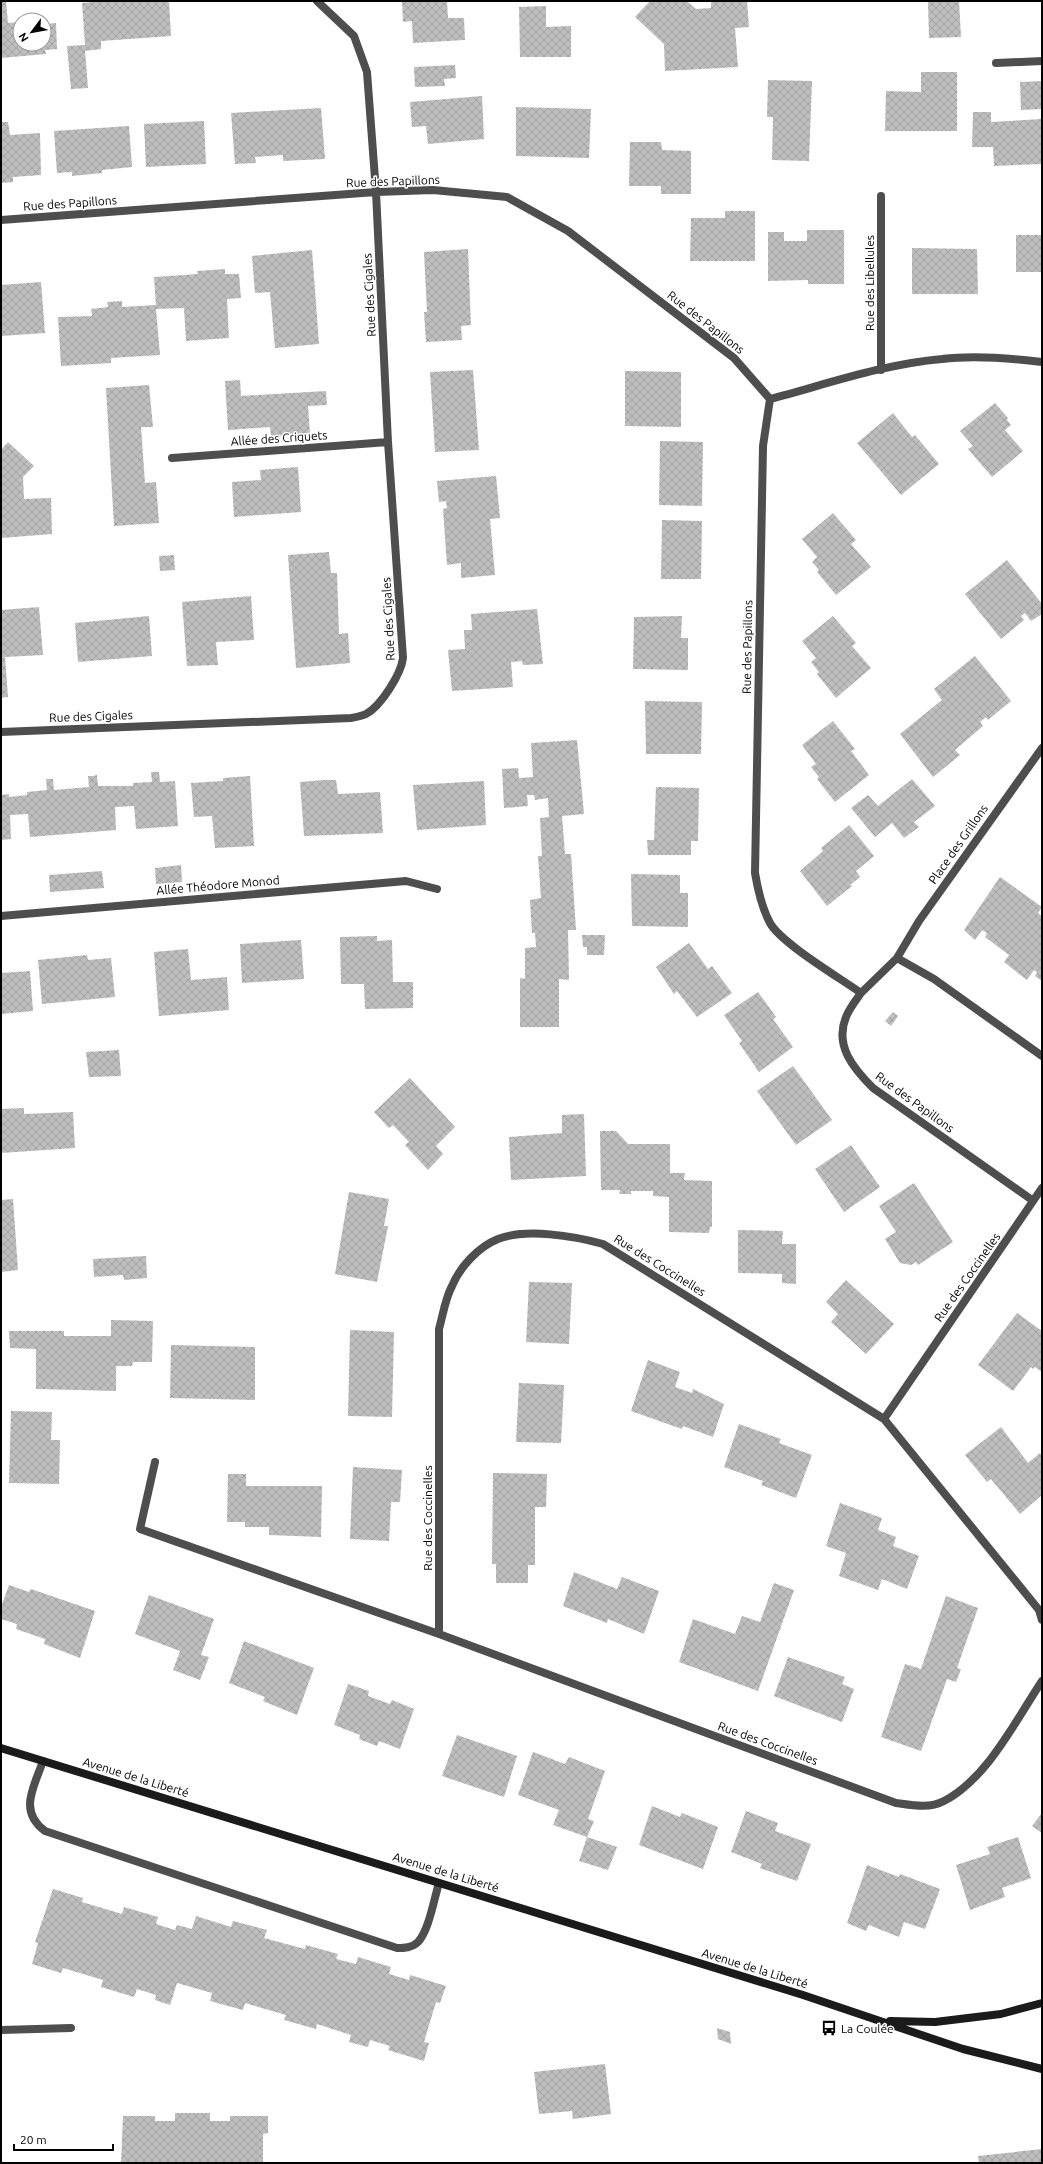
<svg xmlns="http://www.w3.org/2000/svg" width="1043" height="2164" viewBox="0 0 1043 2164" font-family="Ubuntu,sans-serif">
<style>
.building{fill:url(#building-cross-hatch)}
.lines{fill:none;stroke-linecap:round;stroke-linejoin:round}
.lane{stroke:#4e4e4e;stroke-width:8}
.street{stroke:#4e4e4e;stroke-width:8}
.secondary{stroke:#1b1b1b;stroke-width:8}
.labels{text-anchor:middle;dominant-baseline:central;stroke-width:3;stroke-linejoin:round;paint-order:stroke}
.street-label{font-size:12px;fill:#000;stroke:#fff}
.poi-label{font-size:12px;fill:#000;stroke:#fff;text-anchor:start}
</style>
<defs>
<pattern id="building-cross-hatch" width="8" height="8" patternUnits="userSpaceOnUse"><rect width="8" height="8" fill="#bebebe"/><path d="M0 0l8 8M0 8l8-8" fill="none" stroke="#a2a2a2"/></pattern>
</defs>
<rect width="100%" height="100%" fill="#fff"/>
<!-- building -->
<path class="building" d="M1,1H6L8,23L20,22V44H44V24L56,23L57,49L45,50L46,54L1,58Z
M103,1H169L171,36L101,41V49L85,51L88,88L71,89L67,46L85,45L82,3Z
M402,1H447L448,18H464L465,40L413,43L412,21L403,22Z
M650,1H687L696,9L711,8V1H747L749,27L735,28L738,67L665,71L664,44L635,17Z
M928,1H959L961,37L929,38Z
M546,6V27L571,26V57H520L519,7Z
M455,65L456,78L444,79L445,86L415,87L414,67Z
M921,72H957V131H885L886,91L921,92Z
M768,80L812,81L809,161L772,160L773,117H767Z
M1042,81V109L1021,110L1020,82Z
M482,96L484,139L428,144L426,126L412,127L410,102Z
M516,107L591,109L589,158L516,156Z
M321,108L325,159L283,161V155L255,157L256,163L235,164L231,113Z
M973,112H991V122L1042,119V164L994,166L993,147H972Z
M204,121L206,164L146,167L144,124Z
M1,122H8L10,135L40,133L41,175L13,177V182L1,183Z
M129,126L132,167L102,170V173L72,176V172L57,173L54,131Z
M630,142H661L662,150L691,151V194H661V186H629Z
M725,211H755V261H690L691,218H725Z
M807,230H844V284H808V280L768,281V232H784V241H807Z
M1016,235H1042V272H1016Z
M912,248L977,249L978,294H912Z
M468,249L471,325L461,326L462,340L426,342L424,312H427L424,252Z
M312,250L319,344L275,348L270,292L255,293L252,256Z
M225,269V274H239L241,298L227,299L229,338L186,341L184,308L156,309L160,355L111,358V363L61,366L58,317L92,316L91,309L108,307L107,302L122,301V307L156,305L154,277L198,274L197,271Z
M41,282L45,333L1,336V285Z
M473,370L479,450L435,452L430,372Z
M625,371L681,372V427L625,426Z
M240,380L241,396L326,391L327,405L308,406L310,434L271,436L270,427L228,430L225,381Z
M149,385L153,427H141L145,483L156,482L159,523L114,526L106,388Z
M995,403L1008,418L1007,420L1011,425L1005,430L1023,451L992,477L968,449L973,446L960,431Z
M893,413L912,437L915,435L939,464L901,495L857,443Z
M660,441L703,442L702,506L659,505Z
M8,442L34,466L23,477L24,499L51,498L52,534L1,538V450Z
M298,467L301,512L234,517L232,482L261,480L260,470Z
M496,476L500,518L490,519L495,575L461,578V563L447,565L443,509L447,508L446,501L439,502L437,481Z
M833,513L856,540L851,544L871,567L836,595L817,572L819,570L812,562L817,557L802,539Z
M662,520L702,521L701,579H661Z
M329,552L331,573H337L339,634L348,633L350,663L296,668L288,555Z
M174,555L175,570L160,571L159,556Z
M1007,560L1042,604V614L1031,621L1025,613L1021,616L1024,620L1001,639L965,594Z
M251,596L254,640L216,642L218,665L187,666L182,602Z
M39,607L43,655L5,657L8,697L1,698V610Z
M537,609L543,664L523,665L522,661L511,662L513,687L452,691L448,650L465,649L464,630H472L471,614Z
M149,616L152,656L78,662L75,623Z
M682,616L681,638H688V670L633,669L634,617Z
M833,616L856,643L852,646L871,668L836,698L817,674L819,672L811,662L816,658L802,641Z
M975,656L1011,701L988,720L986,717L980,722L983,726L955,750L960,755L933,777L900,734L942,700L934,689Z
M645,701L702,702L701,754H646Z
M833,721L855,749L851,751L869,775L835,802L817,779L819,777L811,767L816,764L802,745Z
M577,740L584,814L562,816L565,854H571L576,930H568L569,980L559,979V1027H520V978L525,979V948L536,947L535,933H532L530,900L541,898L538,856H542L540,818L549,817L548,798L535,800L534,795H527L528,806L504,808L502,769L518,768L519,778L533,777L531,743Z
M151,772H159L160,782L175,781L178,826L136,829L134,806L115,807L116,830L30,837L28,814L10,815L11,839L1,840V795L9,794V797L27,795V792L47,790L46,779H53L54,790L89,787L88,776H93L97,775L98,786H133V783L152,782Z
M250,776L254,846L215,848L212,816L194,817L191,783L223,781V778Z
M912,779L935,806L914,822L919,827L904,838L892,823L875,837L851,808L868,795L878,806Z
M324,780H336L338,794L380,792L383,833L304,836L300,782Z
M484,781L486,825L417,830L413,785Z
M656,787L699,788L698,841H691V855H648L647,840H654Z
M849,825L874,856L856,871L860,877L850,885L852,886L827,906L800,871L823,851L821,848Z
M181,865L182,882L156,884L155,868Z
M102,871L104,888L50,892L49,875Z
M631,874L680,875V893H688V927L632,926Z
M1000,877L1042,907L1038,913L1042,916V981L1035,976L1037,972L1034,970L1027,980L1004,962L1009,955L985,937L987,933L982,930L975,940L964,930Z
M582,935H605L604,955H587V947H583Z
M377,936V941L392,940L393,982H413V1008L365,1009L364,984H341L340,937Z
M301,940L304,979L242,983L240,944Z
M689,943L708,969L712,966L732,993L697,1017L677,991L674,994L656,967Z
M188,949L191,980L227,977L229,1010L159,1016L154,952Z
M87,955L88,960L111,958L115,997L42,1004L38,960Z
M30,971L33,1011L1,1014V973Z
M758,992L776,1017L773,1019L793,1047L759,1072L739,1043L742,1041L724,1015Z
M893,1012L898,1016L891,1026L885,1021Z
M119,1050L121,1076L89,1077L86,1052Z
M793,1066L832,1120L796,1145L757,1091Z
M410,1078L455,1127L436,1146L443,1154L428,1170L405,1145L409,1142L393,1125L389,1128L374,1112Z
M24,1108V1114L73,1112L75,1148L1,1153V1109Z
M584,1114L586,1176L511,1180L509,1137L562,1133V1115Z
M600,1131H616L628,1144H670V1173H685L684,1180L712,1181V1227H710L709,1233L669,1232V1197L653,1196V1191H631V1194H619L620,1190H601Z
M851,1145L880,1187L844,1212L815,1169Z
M914,1183L953,1242L918,1265L916,1262L911,1265L900,1263L885,1239L896,1232L879,1206Z
M349,1192L389,1199L384,1226H388L377,1282L335,1274Z
M13,1199L18,1270L1,1272V1200Z
M738,1230L783,1231L782,1244H796V1284L782,1283V1274L738,1273Z
M146,1256L147,1278L124,1280L123,1275L94,1277L93,1259Z
M846,1280L894,1324L866,1354L831,1322L838,1314L826,1302Z
M529,1282L572,1283L569,1344L526,1342Z
M1017,1313L1042,1331V1372L1035,1367L1033,1369L1031,1367L1013,1391L978,1365Z
M111,1320L153,1321L152,1362H133L132,1366H116V1391L36,1389V1349L10,1348L9,1331H64V1336H111Z
M350,1330L394,1332L392,1417L348,1416Z
M171,1345L255,1347V1400L170,1398Z
M648,1360L680,1372L675,1387L692,1393L693,1389L724,1404L713,1437L683,1426L682,1429L631,1411Z
M519,1383L564,1385L561,1443L516,1442Z
M11,1411L52,1412L51,1440H60L59,1484L9,1483Z
M739,1424L781,1439L779,1443L812,1455L796,1498L761,1485L763,1481L724,1467Z
M1001,1427L1028,1463L1040,1453L1042,1456V1495L1020,1514L991,1479L987,1482L965,1455Z
M353,1467L402,1470L400,1502H391L389,1541L350,1539Z
M493,1473L547,1474L546,1507H535V1565H528V1583H496V1564H492Z
M228,1474H246V1486H322L321,1537L269,1535V1527H245V1522H227Z
M840,1503L882,1518L878,1530L896,1537L893,1546L919,1556L907,1589L882,1579L878,1590L839,1576L846,1553L826,1546Z
M574,1572L617,1589L622,1577L659,1591L644,1634L608,1619L607,1623L563,1606Z
M774,1583L794,1590L758,1691L679,1662L693,1619L735,1634L742,1616L760,1622Z
M9,1585L29,1592L31,1589L95,1611L80,1658L44,1644L45,1639L16,1629L17,1624L1,1619V1607Z
M149,1595L214,1619L201,1655L209,1657L200,1680L173,1670L180,1651L135,1634Z
M946,1596L978,1608L957,1668L961,1669L956,1682L947,1679L921,1751L881,1737L905,1664L921,1669Z
M244,1641L314,1668L297,1715L263,1701L265,1697L229,1683Z
M788,1657L845,1677L842,1684L854,1689L842,1722L774,1696Z
M348,1684L369,1691L368,1696L390,1704L392,1700L414,1709L400,1749L379,1741L377,1746L359,1739L360,1735L334,1725Z
M457,1735L517,1756L504,1797L442,1776Z
M533,1752L565,1764L569,1757L605,1771L588,1819L594,1821L587,1837L553,1825L559,1810L518,1795Z
M652,1806L680,1817L682,1813L718,1827L703,1869L639,1845Z
M746,1811L778,1823L775,1831L811,1844L797,1881L760,1868L762,1864L731,1852Z
M1042,1813V1833L1032,1826Z
M587,1837L617,1847L608,1870L579,1861Z
M1018,1837L1031,1878L1002,1888L1005,1897L970,1910L956,1865L990,1854L987,1847Z
M867,1865L899,1877L900,1874L940,1889L925,1929L904,1922L899,1937L869,1925L866,1931L847,1923Z
M53,1889L83,1898L82,1902L122,1914L124,1907L158,1917L156,1924L175,1930L177,1925L192,1929L196,1916L231,1927L233,1921L267,1930L264,1938L305,1949L306,1945L338,1954L336,1959L356,1964L358,1957L391,1967L389,1974L409,1980L410,1975L446,1986L440,2003L436,2002L424,2042L429,2043L424,2061L388,2050L390,2046L370,2040L368,2047L349,2042L351,2035L317,2024L316,2029L284,2020L286,2015L245,2003L243,2010L210,2001L212,1993L177,1983L170,2005L155,2000L156,1995L137,1989L134,1997L101,1987L103,1980L63,1968L61,1973L32,1964L38,1943L35,1942Z
M717,2028L730,2032L731,2044L718,2039Z
M605,2064L611,2114L573,2119L572,2111L539,2114L534,2072Z
M175,2113H210V2121H230V2116H268V2133L263,2134V2163H121L123,2116H155V2121H175Z
M1042,2149V2163H979L978,2156Z"/>
<g class="lines">
<!-- lane -->
<path class="lane" d="M996,63L1042,61
M43,1761C34,1787 18,1811 45,1831L397,1948C404,1948 412,1948 418,1942C429,1930 434,1899 439,1883
M1,2030L71,2028"/>
<!-- street -->
<path class="street" d="M881,196V370
M1,220L376,192L433,190L507,197L568,231L734,358L770,399L763,446L755,873C758,891 762,908 770,923C781,943 840,978 861,993L897,958L934,979L1042,1056
M770,399C827,384 884,364 942,359C975,355 1009,358 1042,362
M172,458L388,442
M1,732L351,718C356,717 362,716 366,714C381,706 401,674 403,658L388,442L376,192L367,72L354,36L317,1
M1,916L406,881L437,889
M897,958L919,921L1042,748
M861,993C856,1000 849,1009 846,1017C834,1046 854,1069 873,1088L1032,1200
M884,1419L1042,1188
M155,1462L140,1529L439,1634L896,1803C911,1805 929,1809 944,1801C987,1779 1016,1720 1042,1681
M439,1634V1329C443,1315 445,1299 452,1286C460,1267 478,1247 498,1239C526,1228 574,1236 603,1244L884,1419L1039,1610L1042,1620"/>
<!-- secondary -->
<path class="secondary" d="M1,1748L803,1995L963,2049L1042,2069
M890,2021L935,2022L1001,2014L1042,2003"/>
</g>
<!-- icons -->
<defs>
<symbol id="bus-bare" viewBox="-9 -9 18 18"><path d="M-5-6H5V4H4V6H2V4H-2V6H-4V4H-5ZM-3.5-4V0h7V-4ZM-3.5 1.2v1.5H-2V1.2ZM2 1.2v1.5H3.5V1.2Z" fill="#000" stroke="#fff" stroke-width="2.5" paint-order="stroke"/></symbol>
</defs>
<g fill-rule="evenodd">
<use href="#bus-bare" x="818" y="2017" width="22" height="22"/>
</g>
<g class="labels">
<!-- street labels -->
<g class="street-label">
<text transform="translate(393 181) rotate(-2)">Rue des Papillons</text>
<text transform="translate(70 203) rotate(-4)">Rue des Papillons</text>
<text transform="translate(869 283) rotate(-90)">Rue des Libellules</text>
<text transform="translate(369 295) rotate(-93)">Rue des Cigales</text>
<text transform="translate(706 322) rotate(38)">Rue des Papillons</text>
<text transform="translate(279 438) rotate(-4)">Allée des Criquets</text>
<text transform="translate(388 619) rotate(-93)">Rue des Cigales</text>
<text transform="translate(747 647) rotate(-89)">Rue des Papillons</text>
<text transform="translate(91 716) rotate(-2)">Rue des Cigales</text>
<text transform="translate(958 844) rotate(-55)">Place des Grillons</text>
<text transform="translate(218 885) rotate(-5)">Allée Théodore Monod</text>
<text transform="translate(915 1102) rotate(36)">Rue des Papillons</text>
<text transform="translate(660 1265) rotate(32)">Rue des Coccinelles</text>
<text transform="translate(967 1277) rotate(-55)">Rue des Coccinelles</text>
<text transform="translate(427 1518) rotate(-90)">Rue des Coccinelles</text>
<text transform="translate(768 1743) rotate(20)">Rue des Coccinelles</text>
<text transform="translate(136 1777) rotate(17)">Avenue de la Liberté</text>
<text transform="translate(446 1872) rotate(17)">Avenue de la Liberté</text>
<text transform="translate(755 1968) rotate(17)">Avenue de la Liberté</text>
</g>
<!-- poi labels -->
<g class="poi-label">
<text x="841" y="2028">La Coulée</text>
</g>
</g>
<!-- border -->
<rect width="1043" height="2164" fill="none" stroke="#000000" stroke-width="4"/>
<!-- north arrow -->
<g transform="translate(32 32) rotate(238)"><circle r="19" fill="#ffffff" stroke="#999999"/>
<path d="M0-3L7 15L0 10L-7 15Z" fill="#000000"/>
<text y="-6" font-size="11" font-weight="bold" text-anchor="middle" fill="#000000">N</text>
</g>
<!-- scale -->
<path d="M14 2144v6h99v-6" fill="none" stroke="#000000" stroke-width="2"/>
<text x="20" y="2144" font-size="12" fill="#000000" stroke="#ffffff" stroke-width="3" paint-order="stroke">20 m</text>
</svg>
